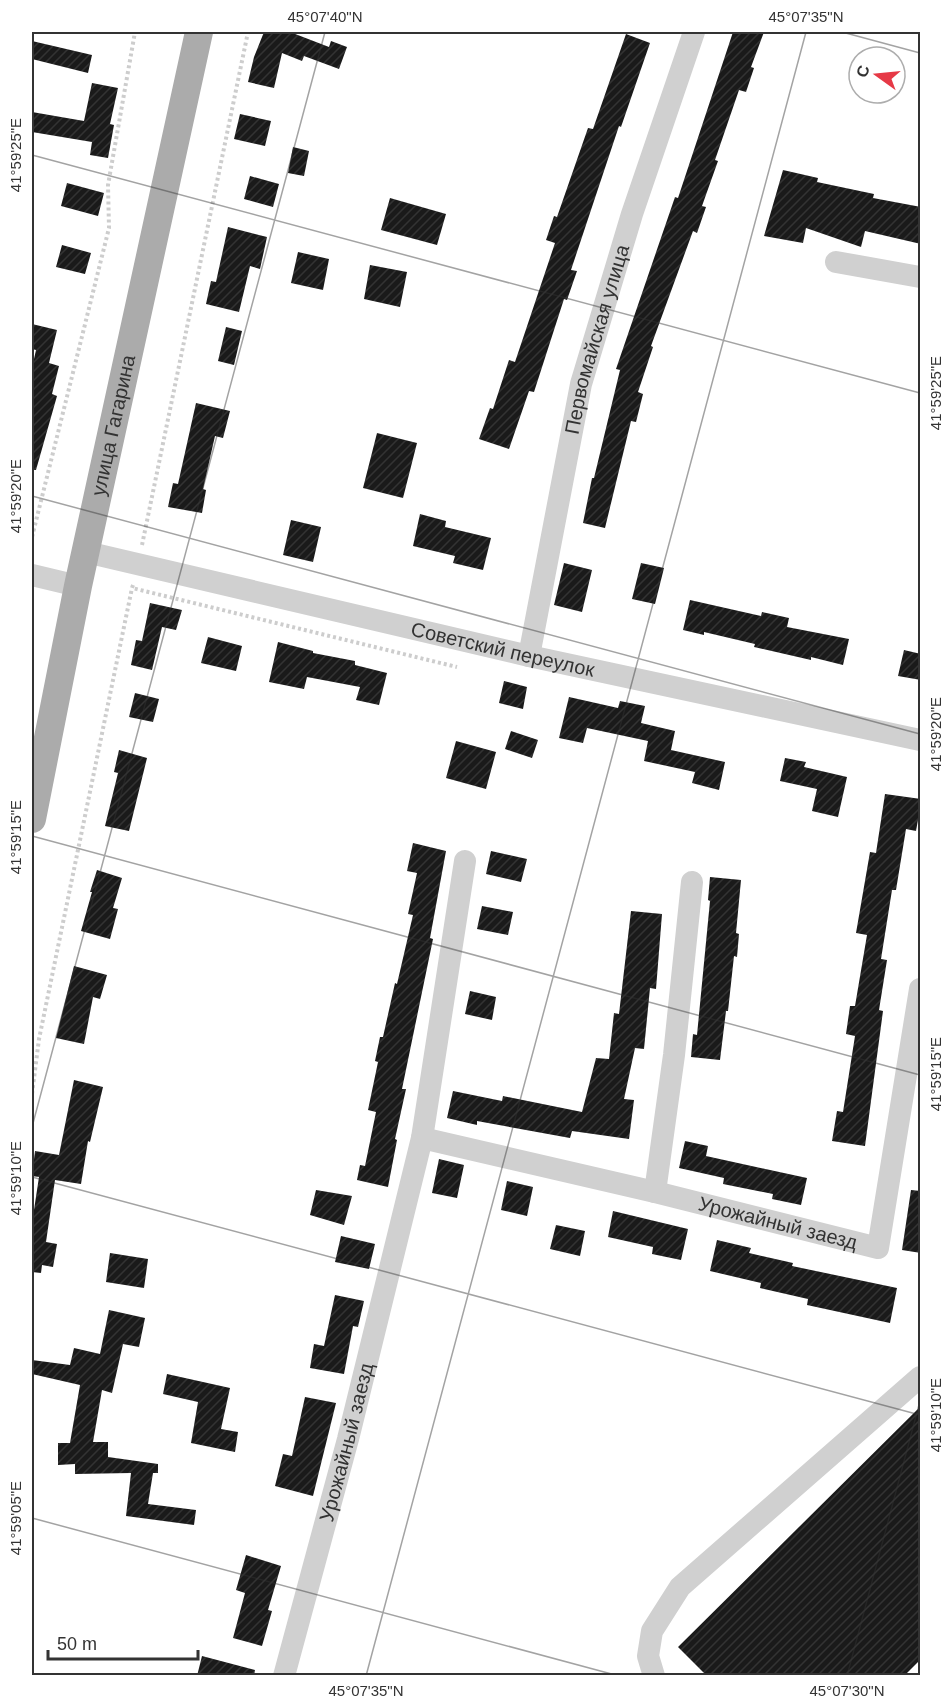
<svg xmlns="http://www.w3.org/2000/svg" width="952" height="1707" viewBox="0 0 952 1707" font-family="Arial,sans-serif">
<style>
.building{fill:url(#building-hatch)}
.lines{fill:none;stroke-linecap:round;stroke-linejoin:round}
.path{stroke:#cdcdcd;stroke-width:4;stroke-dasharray:3 3;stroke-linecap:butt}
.minor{stroke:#d0d0d0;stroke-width:22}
.major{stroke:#ababab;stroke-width:28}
.ticks{fill:none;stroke:#333;stroke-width:1.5;stroke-opacity:0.45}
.labels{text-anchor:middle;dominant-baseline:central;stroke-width:6;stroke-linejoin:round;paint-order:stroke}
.street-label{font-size:20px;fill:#333;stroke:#fff}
.neatline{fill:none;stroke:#333;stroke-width:2}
.ticks-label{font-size:15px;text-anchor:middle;fill:#333}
</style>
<defs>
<pattern id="building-hatch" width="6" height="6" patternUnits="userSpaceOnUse" patternTransform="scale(1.5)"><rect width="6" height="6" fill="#1a1a1a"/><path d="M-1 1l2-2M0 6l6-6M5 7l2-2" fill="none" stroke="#333"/></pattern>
</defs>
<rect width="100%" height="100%" fill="#fff"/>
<!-- building -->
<path class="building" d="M264,32H290L329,47L331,41L347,47L339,69L304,56L302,61L282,53L274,88L248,82L254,57Z
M733,32H764L751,67L754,68L746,92L739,90L715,160L718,161L702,206L706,207L697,233L693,231L651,346L653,347L638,392L643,394L636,422L631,421L605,528L583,523L592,478H594L620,370L616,369L675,197L678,198Z
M626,34L650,43L621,127L619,126L571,270L577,271L567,300L564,299L534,392L529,391L509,449L479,439L490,408L493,409L509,360L515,362L555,243L546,240L554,216L557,217L588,128L593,129Z
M32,41L92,55L88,73L32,59Z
M92,83L118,88L110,124L114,125L108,158L90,155L92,142L32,132V112L84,121Z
M240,114L271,121L265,146L234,139Z
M293,147L309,151L304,176L288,173Z
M783,170L818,178L817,182L874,194L873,198L921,207V244L865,231L861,247L806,228L803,243L764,236Z
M250,176L279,184L273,207L244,199Z
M67,183L104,193L98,216L61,206Z
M390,198L446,214L437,245L381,230Z
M228,227L267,237L260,269L250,266L239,312L206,304L211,281L216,282Z
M62,245L91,253L85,274L56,267Z
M298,252L329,259L323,290L291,283Z
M370,265L407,272L400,307L364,299Z
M32,324L57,330L49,363L59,366L52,394L57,396L36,470H32V368L36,350L32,349Z
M226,327L242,331L234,365L218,361Z
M196,403L230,411L223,438L215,436L203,489L206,490L202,513L168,507L173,483L178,484Z
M377,433L417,443L403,498L363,488Z
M420,514L446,521L445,527L491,538L483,570L453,563L455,556L413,546Z
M291,520L321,527L313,562L283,555Z
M564,563L592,570L582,612L554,605Z
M641,563L664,568L655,604L632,599Z
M690,600L761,616L762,612L789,618L787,627L849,639L843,665L811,657V660L754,647L755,644L704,632V635L683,630Z
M150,603L182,610L176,630L162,627L152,670L131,665L136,640L142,641Z
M208,637L242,646L236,671L201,663Z
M278,642L313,651V653L355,661V665L387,673L379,705L356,700L360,687L307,677L304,689L269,682Z
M904,650L921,654V680L898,676Z
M504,681L527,687L523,709L499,703Z
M135,693L159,699L153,722L129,717Z
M569,697L618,708L620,701L645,706L641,723L675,731L671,750L725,762L719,790L692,783L695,772L644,761L648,741L587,728L583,743L559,738Z
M511,731L538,740L532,758L505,749Z
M456,741L496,752L486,789L446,778Z
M119,750L147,758L129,831L105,826L118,773L114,772Z
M785,758L806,762L804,767L847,777L838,817L812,811L817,789L780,781Z
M885,794L921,799V803L916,831L906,829L896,890H892L881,959L887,960L879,1010L883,1011L865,1146L832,1141L837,1111L843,1112L855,1036L846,1034L850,1006H855L867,935L856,933L870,852L876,853Z
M413,843L446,851L430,938L433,939L402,1089H406L395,1139L397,1140L388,1187L357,1180L360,1165L365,1166L376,1112L368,1110L378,1062L375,1061L380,1037H383L395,983L397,984L413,915L408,914L417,873L407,871Z
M491,851L527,859L521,882L486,874Z
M97,870L122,878L113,908L118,909L110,939L81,931L92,892H90Z
M710,877L741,880L736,933L739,934L737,957L734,956L728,1011H726L720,1060L691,1057L693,1034L697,1035L710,901L708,900Z
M482,906L513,912L508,935L477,929Z
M631,911L662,914L656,989L650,988L644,1049L635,1048L624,1099L634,1100L629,1139L572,1131L570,1138L477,1121V1125L447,1118L453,1091L502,1101L503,1096L582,1112L596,1058L609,1059L614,1013L619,1014Z
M74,966L107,975L100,999L93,997L84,1044L56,1038Z
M470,991L496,997L492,1020L465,1014Z
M74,1080L103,1087L90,1142L88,1141L81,1184L55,1180L46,1242L57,1244L53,1267L42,1265L41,1273L32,1272V1223L39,1177L32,1176L35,1151L59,1155Z
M685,1141L708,1146L706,1156L807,1178L801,1205L772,1199L773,1194L723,1184L724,1178L679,1168Z
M439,1159L464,1165L457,1198L432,1193Z
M507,1181L533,1187L527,1216L501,1210Z
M316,1190L352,1196L344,1225L310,1215Z
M911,1190L921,1191V1253L902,1250Z
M613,1211L688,1229L681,1260L652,1254L653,1247L608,1237Z
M556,1225L585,1231L580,1256L550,1249Z
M341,1236L375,1244L369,1269L335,1262Z
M717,1240L751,1248L749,1253L793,1263L792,1266L897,1288L890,1323L807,1305L808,1299L760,1288L761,1283L710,1271Z
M110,1253L148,1259L144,1288L106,1282Z
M335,1295L364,1301L358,1327L353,1326L344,1374L310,1368L314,1344L324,1346Z
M109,1310L145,1318L139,1347L123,1344L112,1393L102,1390L93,1442H108V1457L158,1464V1473H153L148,1504L196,1510L194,1525L126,1516L131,1473L75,1474V1464L58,1465V1443H70L80,1385L32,1374V1360L70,1365L74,1348L100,1354Z
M167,1374L230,1388L221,1429L238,1432L235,1452L191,1443L198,1402L163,1394Z
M305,1397L336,1403L313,1496L275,1486L283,1454L292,1456Z
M921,1406V1659L904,1676H707L678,1647Z
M246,1555L281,1566L268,1610L272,1611L262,1646L233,1638L245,1593L236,1590Z
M202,1656L255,1670L254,1676H197Z"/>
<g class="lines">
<!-- path -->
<path class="path" d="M32,537L109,228L108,185L135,32
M142,545L248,32
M133,585L132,588L457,667
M32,1094L39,1039L132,588"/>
<!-- minor -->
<g class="minor">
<path d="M836,262L920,277"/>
<path id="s1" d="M86,552L529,656L920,740"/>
<path d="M32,575L78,586"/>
<path id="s2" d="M529,656L581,384L632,214L694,32"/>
<path id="s3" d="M422,1138L655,1192L878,1248L920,989"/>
<path d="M655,1192L674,1055L692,882"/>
<path id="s4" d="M284,1676L348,1439L422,1138L465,861"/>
<path d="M654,1676L648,1656L652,1631L680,1587L920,1377"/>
</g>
<!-- major -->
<path class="major" id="s5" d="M32,819L78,586L199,32"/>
</g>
<!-- ticks -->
<path class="ticks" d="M842,32L920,53M32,155L920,393M32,496L920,734M32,836L920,1075M32,1127L325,32M32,1177L920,1415M32,1518L619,1676M366,1676L806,32M847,1676L920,1401"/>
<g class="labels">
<!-- street labels -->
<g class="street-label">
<text stroke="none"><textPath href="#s2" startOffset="324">Первомайская улица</textPath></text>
<text stroke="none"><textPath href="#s5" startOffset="402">улица Гагарина</textPath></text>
<text stroke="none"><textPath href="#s1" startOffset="428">Советский переулок</textPath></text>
<text stroke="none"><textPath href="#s3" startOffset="366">Урожайный заезд</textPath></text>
<text stroke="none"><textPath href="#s4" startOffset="242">Урожайный заезд</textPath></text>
</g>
</g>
<!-- border -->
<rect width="952" height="1707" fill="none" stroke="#ffffff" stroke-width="66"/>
<!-- north arrow -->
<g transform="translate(877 75) rotate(285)"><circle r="28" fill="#ffffff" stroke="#adadad" stroke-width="1.5"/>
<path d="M0-4.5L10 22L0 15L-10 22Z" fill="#e63946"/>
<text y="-9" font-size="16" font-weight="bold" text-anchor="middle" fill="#333333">С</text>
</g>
<!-- scale -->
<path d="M48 1650v9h150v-9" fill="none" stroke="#333333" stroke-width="3"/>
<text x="57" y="1650" font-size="18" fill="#333333" stroke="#ffffff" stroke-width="4.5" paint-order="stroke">50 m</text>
<rect x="33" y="33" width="886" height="1641" class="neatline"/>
<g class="ticks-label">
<text x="325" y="22">45°07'40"N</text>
<text x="806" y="22">45°07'35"N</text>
<text transform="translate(16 155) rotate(-90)" y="5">41°59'25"E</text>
<text transform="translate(936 393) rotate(-90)" y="5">41°59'25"E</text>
<text transform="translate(16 496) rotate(-90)" y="5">41°59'20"E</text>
<text transform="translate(936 734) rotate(-90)" y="5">41°59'20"E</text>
<text transform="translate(16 837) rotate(-90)" y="5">41°59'15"E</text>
<text transform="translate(936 1074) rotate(-90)" y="5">41°59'15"E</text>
<text transform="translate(16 1178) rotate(-90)" y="5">41°59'10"E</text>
<text transform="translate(936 1415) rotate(-90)" y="5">41°59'10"E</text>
<text transform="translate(16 1518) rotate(-90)" y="5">41°59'05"E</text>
<text x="366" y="1696">45°07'35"N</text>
<text x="847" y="1696">45°07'30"N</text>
</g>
</svg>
